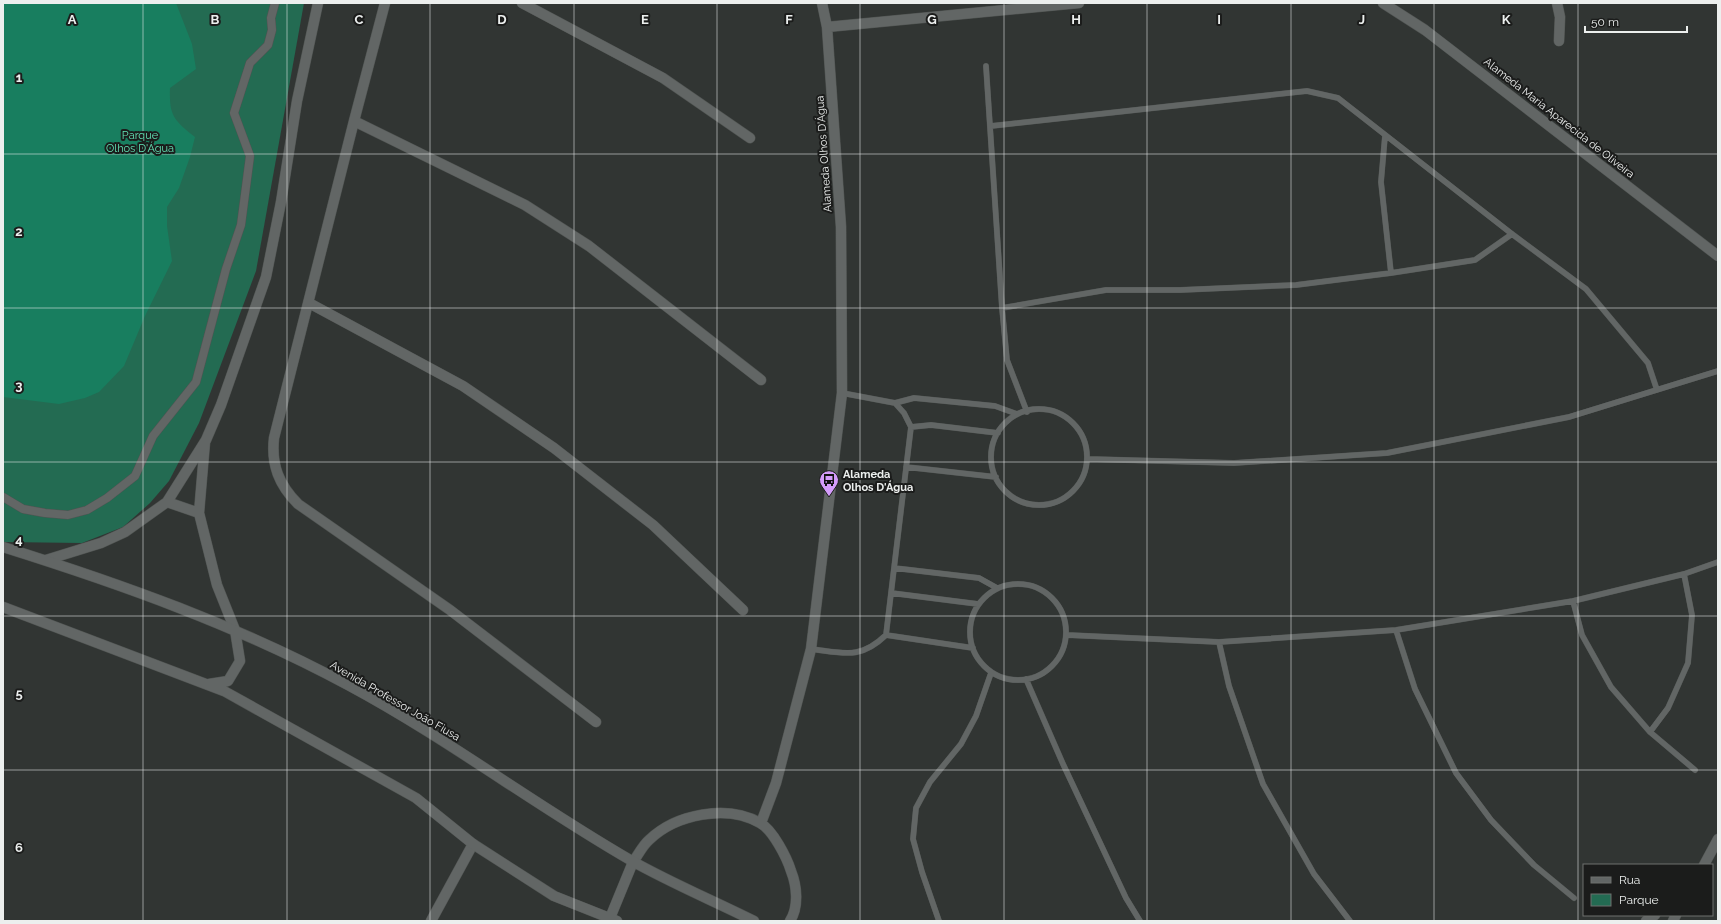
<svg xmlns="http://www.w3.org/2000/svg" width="1721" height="924" viewBox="0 0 1721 924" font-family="Raleway,sans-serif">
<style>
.green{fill:#236b52}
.forest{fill:#187e5f}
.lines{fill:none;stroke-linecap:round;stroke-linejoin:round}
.service-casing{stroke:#505452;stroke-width:6}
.pedestrian-casing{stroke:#505452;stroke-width:9}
.minor-casing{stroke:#505452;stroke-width:11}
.tertiary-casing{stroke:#505452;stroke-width:11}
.service{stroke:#626665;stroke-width:5.5}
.pedestrian{stroke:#626665;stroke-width:8}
.minor{stroke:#626665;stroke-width:10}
.tertiary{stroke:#626665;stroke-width:10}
.grid{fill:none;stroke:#ecefee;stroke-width:1;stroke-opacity:0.55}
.labels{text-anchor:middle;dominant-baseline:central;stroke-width:4;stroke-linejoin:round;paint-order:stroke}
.street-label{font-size:11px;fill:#ecefee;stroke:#1b1c1b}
.park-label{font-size:11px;fill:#63e3b6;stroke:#1b1c1b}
.poi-label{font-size:11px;font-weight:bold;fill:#ecefee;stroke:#1b1c1b;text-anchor:start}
.grid-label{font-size:13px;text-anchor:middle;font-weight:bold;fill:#ecefee;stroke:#1b1c1b;stroke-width:4;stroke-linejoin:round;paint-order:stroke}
</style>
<rect width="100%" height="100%" fill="#313533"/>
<!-- green -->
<path class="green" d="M3,3H304L256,271L199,423L169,481L150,503L123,527L82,543L3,542Z"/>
<!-- forest -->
<path class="forest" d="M3,3H176L192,44L196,69L170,88C169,116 174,120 195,137L190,157L179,188L167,207V226L172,261L145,316L124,366L99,392L85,398L59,404L3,397Z"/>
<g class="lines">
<defs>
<path id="service" d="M986,66L1002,308L1007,360L1027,412
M991,126L1307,91L1338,98L1512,234L1586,289L1648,363L1657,390
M1385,136L1381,182L1391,273
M1002,308L1106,290H1180L1296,285L1391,273L1475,260L1512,234
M895,403L914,398L995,406L1017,414
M991 457a48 48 0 1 1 96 0a48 48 0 1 1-96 0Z
M911,427L931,425L998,433
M1088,459L1234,463L1387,453L1569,417L1718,371
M906,467L996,477
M894,568L979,578L997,588
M970 632a48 48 0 1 1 96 0a48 48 0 1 1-96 0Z
M891,593L978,604
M1573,601L1582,635L1611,687L1650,732L1695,770
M1396,630L1415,689L1456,773L1491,820L1534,865L1574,898
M886,635L973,648
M1067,635L1219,642L1396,630L1573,601L1684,574L1718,562
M1219,642L1229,686L1263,784L1314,874L1350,921
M811,649C844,653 860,660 886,635L911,427L904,413L895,403L842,393
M1026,679L1063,764L1126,898L1140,921
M1650,732L1668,708L1688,663L1692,615L1684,574
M939,921L922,872L913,839L916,808L930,782L961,744L976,716L991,673"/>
<path id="pedestrian" d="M3,497L23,509L45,513L68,515L87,510L107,498L135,476L153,436L196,382L226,269L241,225L250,156L234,113L250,63L268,45L272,30L271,18L275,3"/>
<path id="minor" d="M385,3L354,121L274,438C271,465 279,485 298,504L450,610L596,722
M522,3L663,78L750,138
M1383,3L1425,30L1718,256
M1557,3L1560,17L1559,41
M827,27L1079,3
M354,121L525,205L589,246L761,380
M309,303L463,386L554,448L653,525L743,610
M205,442L199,513L217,585L235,630
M167,502L199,513
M46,560L101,543L125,532L167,502L206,440L221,405L266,277L281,202L297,101L318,3
M761,823L776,783L811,649L842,393L841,227L827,27L822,3
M633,862C638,855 643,845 649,840C676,814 727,804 760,823C773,830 787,858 791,871C797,886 799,907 790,921
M1704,865L1718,839
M431,921L473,844
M1646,921L1655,915
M1673,921L1676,915"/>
<path id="tertiary" d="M3,547C121,584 239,626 348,685C447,738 536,806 632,861C671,883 714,901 754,921
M3,607L224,691L416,798L473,844L554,896L617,921
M209,684L228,681L240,661L235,630
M610,918L633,862"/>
</defs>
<!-- service casing -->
<use href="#service" class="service-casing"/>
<!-- pedestrian casing -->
<use href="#pedestrian" class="pedestrian-casing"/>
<!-- minor casing -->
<use href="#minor" class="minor-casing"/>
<!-- tertiary casing -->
<use href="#tertiary" class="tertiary-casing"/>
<!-- service -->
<use href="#service" class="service"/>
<!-- pedestrian -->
<use href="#pedestrian" class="pedestrian"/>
<!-- minor -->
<use href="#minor" class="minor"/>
<!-- tertiary -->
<use href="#tertiary" class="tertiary"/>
</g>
<!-- grid -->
<path class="grid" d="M143,3V921M287,3V921M430,3V921M574,3V921M717,3V921M860,3V921M1004,3V921M1147,3V921M1291,3V921M1434,3V921M1578,3V921M3,154H1718M3,308H1718M3,462H1718M3,616H1718M3,770H1718"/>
<!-- icons -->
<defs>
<symbol id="bus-pin" viewBox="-11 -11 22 30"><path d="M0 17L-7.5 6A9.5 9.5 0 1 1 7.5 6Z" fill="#d49cfb" stroke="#1b1c1b"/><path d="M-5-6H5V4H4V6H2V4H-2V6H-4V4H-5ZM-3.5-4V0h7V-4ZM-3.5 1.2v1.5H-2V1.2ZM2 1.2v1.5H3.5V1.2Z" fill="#111"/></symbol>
</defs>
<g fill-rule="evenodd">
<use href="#bus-pin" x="818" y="469" width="22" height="30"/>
</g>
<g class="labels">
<!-- street labels -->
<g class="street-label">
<text transform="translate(1559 118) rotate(38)">Alameda Maria Aparecida de Oliveira</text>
<text transform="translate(824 154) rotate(-94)">Alameda Olhos D'Água</text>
<text transform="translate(395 701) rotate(30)">Avenida Professor João Fiusa</text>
</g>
<!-- park labels -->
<g class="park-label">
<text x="140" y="135">Parque<tspan x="140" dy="13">Olhos D'Água</tspan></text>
</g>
<!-- poi labels -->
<g class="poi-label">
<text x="843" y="474">Alameda<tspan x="843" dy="13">Olhos D'Água</tspan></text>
</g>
</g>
<g class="grid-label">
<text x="72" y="24">A</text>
<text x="215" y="24">B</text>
<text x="359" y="24">C</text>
<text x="502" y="24">D</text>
<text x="645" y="24">E</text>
<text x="789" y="24">F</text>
<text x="932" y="24">G</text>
<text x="1076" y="24">H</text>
<text x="1219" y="24">I</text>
<text x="1362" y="24">J</text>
<text x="1506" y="24">K</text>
<text x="19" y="82">1</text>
<text x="19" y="236">2</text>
<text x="19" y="390">3</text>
<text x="19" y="544">4</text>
<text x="19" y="698">5</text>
<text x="19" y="852">6</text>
</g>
<!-- border -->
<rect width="1721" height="924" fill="none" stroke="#ecefee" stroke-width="8"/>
<!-- legend -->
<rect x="1583" y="864" width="130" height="52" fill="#1b1c1b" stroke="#6f706f"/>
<rect x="1591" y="877" width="20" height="6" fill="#626665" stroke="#6f706f"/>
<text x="1619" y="884" font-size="12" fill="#ecefee">Rua</text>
<rect x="1591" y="894" width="20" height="12" fill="#236b52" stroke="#6f706f"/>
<text x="1619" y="904" font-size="12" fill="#ecefee">Parque</text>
<!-- scale -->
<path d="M1585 26v6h102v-6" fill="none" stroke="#ecefee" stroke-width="2"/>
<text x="1591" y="26" font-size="12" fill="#ecefee" stroke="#1b1c1b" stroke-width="3" paint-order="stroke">50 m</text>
</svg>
